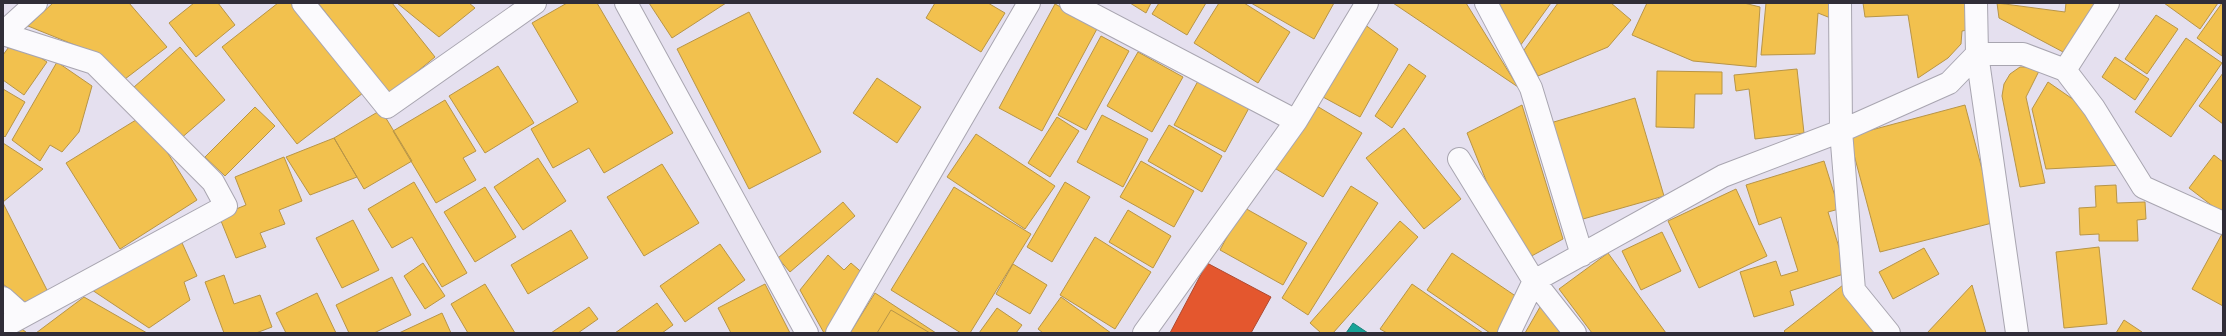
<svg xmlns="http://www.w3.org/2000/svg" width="2226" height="336" viewBox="0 0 2226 336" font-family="'PT Sans',sans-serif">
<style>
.homes{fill:#f2c14e;stroke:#b89547}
.shops{fill:#e4572e;stroke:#ae4a31}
.public{fill:#17a398;stroke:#1e807b}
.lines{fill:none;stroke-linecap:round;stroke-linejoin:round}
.minor-casing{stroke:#a8a5b0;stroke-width:24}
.minor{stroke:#fbfafd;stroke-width:22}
</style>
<rect width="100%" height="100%" fill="#e5e0ef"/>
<!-- homes -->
<path class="homes" d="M53,3H129L167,47L125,79L97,54L28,26Z
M194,3H218L235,25L196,57L169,23Z
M278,3H293L363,93L297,144L222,47Z
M318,3H392L435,57L390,94Z
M397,3H469L475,8L439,37Z
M567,3H597L673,133L604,173L589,148L553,168L531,129L578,102L532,23Z
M649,3H726L672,38Z
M935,3H988L1005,13L981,52L926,18Z
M1130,3H1151L1146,13Z
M1159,3H1206L1187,35L1152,14Z
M1219,3H1244L1290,32L1258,83L1194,43Z
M1251,3H1334L1314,39Z
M1393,3H1466L1518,87Z
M1492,3H1551L1520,46Z
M1558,3H1611L1631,20L1608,47L1538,76L1524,50Z
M1647,3H1744L1760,7L1756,67L1693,61L1632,35Z
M1766,3H1837L1833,19L1818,13L1815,54L1761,55Z
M1863,3H1970L1973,29L1962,31L1961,44L1948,58L1918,78L1908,15L1865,17Z
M1997,3L2065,12L2066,3H2097L2065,53L1999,18Z
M2164,3H2218L2200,29Z
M2222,3H2223L2222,56L2197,38Z
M1055,4L1098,27L1042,131L999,108Z
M749,12L821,152L749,189L677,49Z
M2156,15L2178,29L2147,74L2125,59Z
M1353,16L1398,49L1360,117L1310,90Z
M1101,36L1129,51L1086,130L1058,115Z
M2186,38L2222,63L2171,137L2135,112Z
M14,40L47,62L24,95L3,80V55Z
M180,47L225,100L179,140L134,87Z
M1138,52L1183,77L1152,132L1107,106Z
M2115,57L2149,79L2135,100L2102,77Z
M57,62L92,86L79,132L62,152L50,145L40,161L12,140Z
M1409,64L1426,76L1392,128L1375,116Z
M498,66L534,123L485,153L449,96Z
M2020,67H2041L2026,97L2045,183L2020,187L2002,96L2004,84L2010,74Z
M1797,69L1804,133L1755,139L1749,89L1736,91L1734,75Z
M1657,71L1722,72V94H1695L1694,128L1656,127Z
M2223,73V124L2199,106Z
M877,78L921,107L897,143L853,113Z
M1198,81L1249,108L1225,152L1174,125Z
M2048,82L2074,100L2124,165L2046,169L2032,109Z
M3,89L25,102L5,137L3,135Z
M1300,96L1362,133L1323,197L1261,160Z
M1635,98L1664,196L1576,221L1547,124Z
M445,100L476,151L463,158L476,180L436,203L393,131Z
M1522,105L1563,239L1526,259L1502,220L1467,133Z
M1965,105L1996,222L1880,252L1849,136Z
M255,107L275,126L225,176L205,157Z
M381,110L412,161L364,189L334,138Z
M144,115L197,200L120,249L66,163Z
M1102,115L1148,139L1123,187L1077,162Z
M1057,117L1079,131L1050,177L1028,163Z
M1169,125L1222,156L1202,192L1148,161Z
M1404,128L1461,199L1424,229L1366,158Z
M976,134L1055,186L1025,229L947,177Z
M334,138L357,177L310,195L286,157Z
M3,143L43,169L3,202Z
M2214,155L2223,162V214L2189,188Z
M284,157L302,201L279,210L285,224L260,233L266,247L236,258L219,216L246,205L235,177Z
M538,158L566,201L523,230L494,187Z
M1141,161L1194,191L1174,227L1120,197Z
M1824,161L1839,209L1828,212L1847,273L1790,291L1794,305L1754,317L1740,272L1776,261L1781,276L1798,271L1781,217L1759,225L1746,185Z
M662,164L699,223L644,256L607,197Z
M414,182L467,273L442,287L412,237L392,248L368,209Z
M1065,182L1090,197L1052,262L1027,247Z
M2116,185L2117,203L2145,202L2146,219L2137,220L2138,241H2099V234L2080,235L2079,208L2096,207L2095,186Z
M1351,186L1378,203L1308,315L1282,298Z
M485,187L516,237L475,262L444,212Z
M954,187L1031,234L970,333H961L891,290Z
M1736,189L1767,256L1699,288L1668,221Z
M843,202L855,216L790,272L778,258Z
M3,203L49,294L30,306L3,284Z
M1243,207L1307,243L1283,285L1220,250Z
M1128,210L1171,236L1153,268L1109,242Z
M353,220L379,270L342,288L316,238Z
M1400,221L1418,237L1333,333H1321L1310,323Z
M571,230L588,258L528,294L511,265Z
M1662,232L1681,271L1641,290L1622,251Z
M178,234L197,276L184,282L190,300L149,328L92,290Z
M2222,234H2223V306L2192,289Z
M1095,237L1151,272L1115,329L1060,295Z
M720,244L745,280L685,322L660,286Z
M2099,247L2107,324L2064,328L2056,252Z
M1924,248L1939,274L1893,299L1879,272Z
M1452,253L1520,299L1497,333H1490L1427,290Z
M1608,253L1666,333H1592L1559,289Z
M828,255L844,270L851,263L866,276L827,333H824L800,290Z
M423,263L445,296L425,309L404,276Z
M1013,264L1047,285L1030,314L996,294Z
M224,275L234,304L260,295L272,327L256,333H224L205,282Z
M392,277L411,315L374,333H349L336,305Z
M485,284L515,333H468L451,304Z
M765,284L790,333H731L718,308Z
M1412,284L1483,333H1387L1380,329Z
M1843,285L1880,333H1786L1784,331Z
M1972,285L1986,333H1927Z
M317,293L336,333H286L276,313Z
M875,293L936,333H850Z
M84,297L147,333H36Z
M1061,297L1111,333H1043L1038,329Z
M657,303L673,325L662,333H615Z
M589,307L598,319L578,333H551Z
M1540,307L1569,333H1525Z
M997,308L1022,325L1016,333H979Z
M891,310L930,333H877Z
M442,313L451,333H399Z
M2124,320L2142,332L2141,333H2116Z
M17,325L27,333H6Z"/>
<!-- shops -->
<path class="shops" d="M1207,263L1271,297L1251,333H1170Z"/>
<!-- public -->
<path class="public" d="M1353,323L1368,333H1346Z"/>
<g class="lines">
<defs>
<path id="minor" d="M303,3L387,107L535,3
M626,3L807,333
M1071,3L1296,121
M1486,3L1531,88L1582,255
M1840,3L1841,131L1854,290L1889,333
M1976,3L1977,54L2017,333
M3,33L36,3
M3,34L94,63L213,182L226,206L3,327
M2065,70L2108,3
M1459,159L1534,281L1575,333
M3,298L23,316
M837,333L1029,3
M1144,333L1296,121L1367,3
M1509,333L1534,281L1723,176L1841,131L1949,83L1977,54H2023L2065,70L2094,108L2143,187L2223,223"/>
</defs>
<!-- minor casing -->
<use href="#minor" class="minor-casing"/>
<!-- minor -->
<use href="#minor" class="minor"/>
</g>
<!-- border -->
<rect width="2226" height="336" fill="none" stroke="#302d38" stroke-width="8"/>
</svg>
